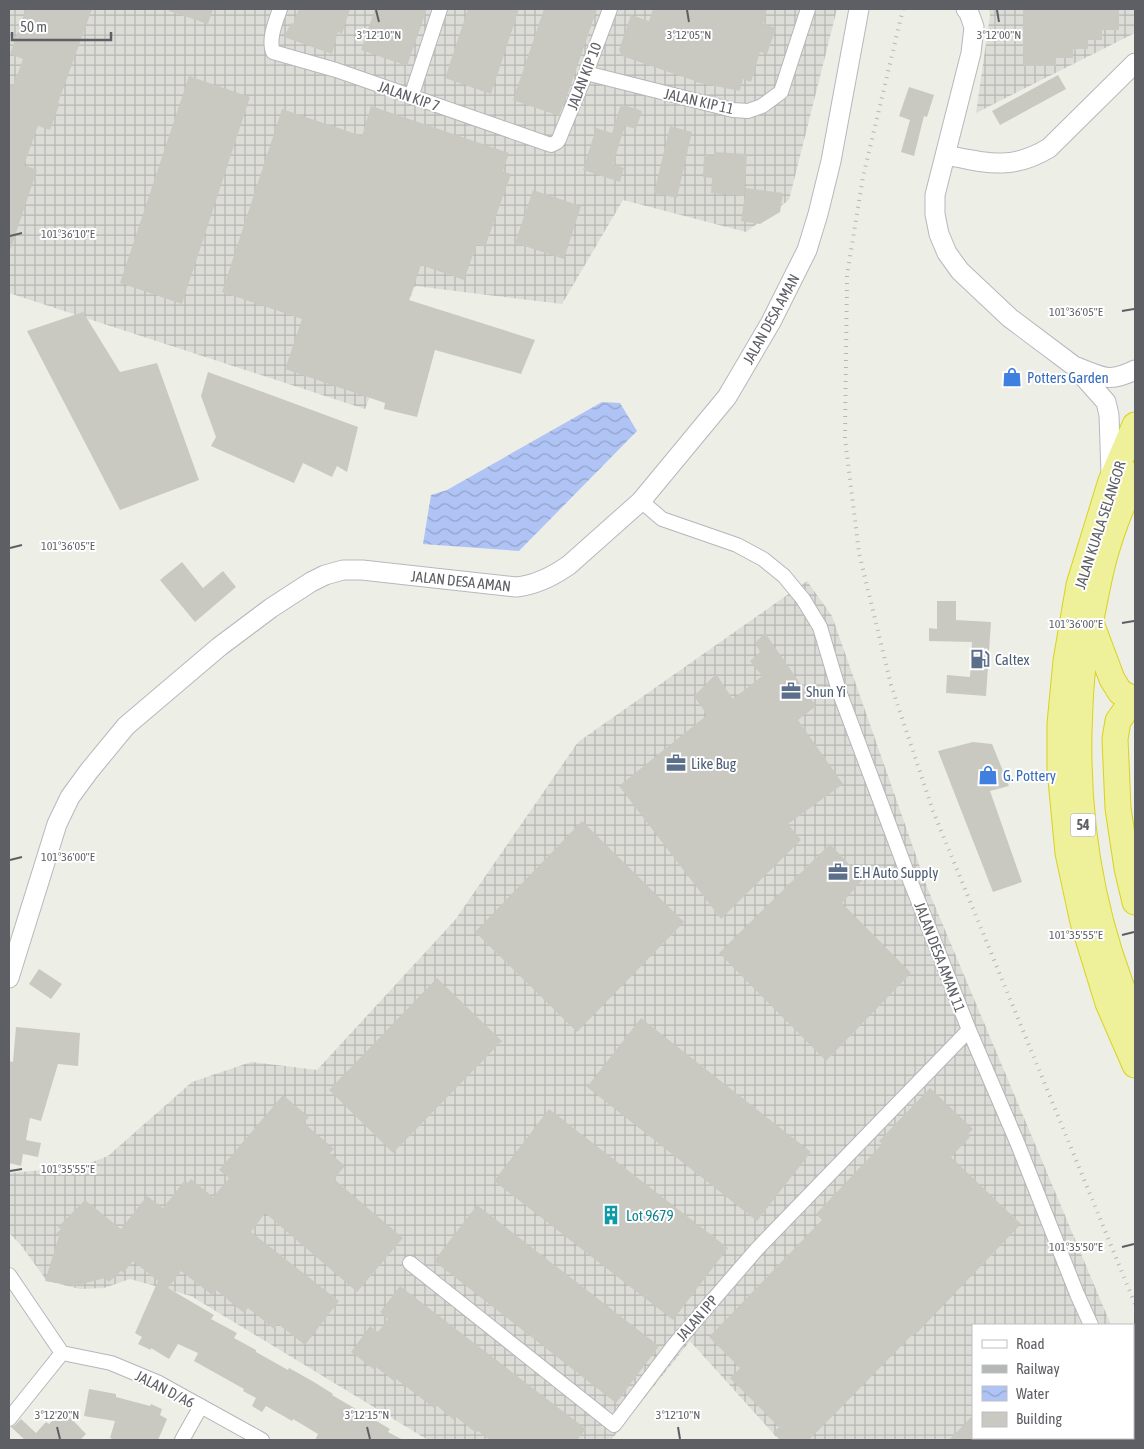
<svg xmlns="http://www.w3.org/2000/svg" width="1144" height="1449" viewBox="0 0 1144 1449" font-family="'Asap Condensed',sans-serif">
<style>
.industrial{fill:url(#industrial-grid)}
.water{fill:url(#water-waves)}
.building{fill:#c9c9c2}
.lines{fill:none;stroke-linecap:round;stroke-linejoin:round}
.street-casing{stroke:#b6b6bb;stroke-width:16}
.secondary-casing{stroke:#b7b8be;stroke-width:21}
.highway-casing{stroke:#d9d21b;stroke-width:27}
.street{stroke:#fff;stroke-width:14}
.secondary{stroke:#fff;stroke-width:19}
.highway{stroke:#eff19a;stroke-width:25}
.rail{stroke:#b5b6b6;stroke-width:4;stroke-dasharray:1 6;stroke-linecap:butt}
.ticks{fill:none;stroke:#5d5f64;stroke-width:2}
.labels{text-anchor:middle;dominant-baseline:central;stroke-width:4;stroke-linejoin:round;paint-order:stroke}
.shield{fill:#fff;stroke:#8e8f92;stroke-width:1}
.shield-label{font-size:14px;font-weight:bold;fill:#5d5f64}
.street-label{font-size:15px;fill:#5d5f64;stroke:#fff}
.shop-label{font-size:15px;fill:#366cbe;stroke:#fff;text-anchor:start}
.service-label{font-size:15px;fill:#4e5e75;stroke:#fff;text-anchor:start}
.culture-label{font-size:15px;fill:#0d838f;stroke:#fff;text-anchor:start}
.ticks-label{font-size:12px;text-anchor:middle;fill:#5d5f64;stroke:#fff;stroke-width:4;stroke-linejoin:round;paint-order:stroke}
</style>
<defs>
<pattern id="industrial-grid" width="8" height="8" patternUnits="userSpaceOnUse" patternTransform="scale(1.25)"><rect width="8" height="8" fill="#ddddd8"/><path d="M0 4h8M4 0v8" fill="none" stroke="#b6b6b3"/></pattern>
<pattern id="water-waves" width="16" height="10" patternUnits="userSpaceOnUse" patternTransform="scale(1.25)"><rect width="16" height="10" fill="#afc3f5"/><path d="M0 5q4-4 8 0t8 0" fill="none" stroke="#92a2ca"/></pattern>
</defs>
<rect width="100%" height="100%" fill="#edeee6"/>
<!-- industrial -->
<path class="industrial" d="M9,9H837L789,200L746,232L623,200L562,304L415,286L365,409L9,293Z
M989,9H1135V33L976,113L990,15Z
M807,581L832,616L927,887L1111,1325H973V1438H1131L1128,1440H779L690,1341L611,1440H428L191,1296L130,1279L104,1288L80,1289L47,1281L20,1244L9,1233V1173L79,1167L108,1156L192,1082L251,1062L317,1070L455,920L578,742Z"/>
<!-- water -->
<path class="water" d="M602,402L620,403L637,431L519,551L423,544L431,495L447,490Z"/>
<!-- building -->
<path class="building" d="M26,9H92L58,103H60L50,130L38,126L24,165L37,170L11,248L9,247V85L13,86L23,59L10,54Z
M169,9H213L208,24L169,11Z
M299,9H350L342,34L338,32L332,54L284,37L291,23L293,24Z
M375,9H427L407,66L361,50Z
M468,9H519L491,94L445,78Z
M544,9H597L568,93L559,116L513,100Z
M653,9H767L763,24L776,28L767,54L760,52L751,82L743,79L740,91L695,82V81L622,56L619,50L631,15L649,21Z
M1023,9H1119V30H1102V40H1088V49H1073V58H1056V66H1023Z
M1058,75L1066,89L1000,125L992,111Z
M189,76L250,97L182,304L120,283Z
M909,87L934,95L927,117L924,116L914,156L901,152L910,120L899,116Z
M621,104L642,111L636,129L625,126L613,164L624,168L620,182L583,170L596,128L612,133Z
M371,106L509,153L503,171L511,174L485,247L477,244L464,280L421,265L409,300L535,340L521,374L435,350L417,417L384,409L385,403L285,369L302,319L222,292L282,109L362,136Z
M670,126L692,132L677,198L654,193Z
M714,152L747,154L744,196L711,193L712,178L703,177L704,155L714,156Z
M746,188L783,193L780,212L760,224L741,221Z
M533,190L581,206L564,259L515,243Z
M83,312L120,372L157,363L199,480L120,510L27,331Z
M208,372L358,427L347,472L337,466L332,477L303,463L294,483L211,446L216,437L201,396Z
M182,562L203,588L223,571L236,587L195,622L160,580Z
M937,601H956V620L991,622L986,696L946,693L947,675L970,677L972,642L929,641V628L937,629Z
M765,633L816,706L798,720L843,784L788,824L801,840L721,919L619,786L707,715L694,696L716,674L733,699L762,676L750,661L760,652L755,643Z
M973,742L992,744L1009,786L990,791L1022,882L993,892L938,751Z
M582,821L684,922L577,1032L475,932Z
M830,844L863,879L842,903L911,973L826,1061L719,953Z
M39,969L62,984L51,999L29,984Z
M437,978L502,1041L393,1153L329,1090Z
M641,1018L811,1152L757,1221L587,1087Z
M16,1027L80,1033L78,1066L58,1064L41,1121L30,1118L26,1140L41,1143L38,1157L23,1154L21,1166L9,1163V1061L13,1062Z
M930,1088L973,1129L968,1134L970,1137L951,1157L1021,1224L917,1333L915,1332L809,1440H781L773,1433L779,1427L730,1378L740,1368L709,1337L822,1220L816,1214L882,1144L879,1141Z
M283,1095L309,1117L304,1123L334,1149L330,1153L345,1166L334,1179L403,1238L357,1292L265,1213L251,1232L339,1301L305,1345L278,1324L274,1329L248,1308L244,1313L216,1290L212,1295L181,1271L168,1288L214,1315L211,1319L237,1333L234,1338L256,1350V1352L288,1370L289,1368L314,1382L333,1394L332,1395L390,1429L388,1432L403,1440H315L318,1434L293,1419L292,1421L266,1406L262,1412L252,1406L256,1398L243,1391L244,1389L194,1361L198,1353L178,1344L169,1359L151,1348V1350L138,1344L142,1337L135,1333L158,1281L133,1261L123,1273L121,1271L109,1282L105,1278L74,1286L45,1281L59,1236L56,1234L61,1229L58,1227L85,1200L121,1229L147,1196L163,1208L185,1180L188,1183L191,1179L213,1197L229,1178L219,1170Z
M549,1109L728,1248L673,1320L494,1181Z
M477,1205L659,1346L616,1403L434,1261Z
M400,1286L586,1429L577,1440H490L478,1431L476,1433L456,1417L454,1420L436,1405L434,1408L396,1379L394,1381L376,1367L375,1370L351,1352L370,1326L378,1332L388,1319L380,1312Z
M89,1389L116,1394V1397L150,1406L151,1404L162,1409L160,1415L167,1419L158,1440H117L110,1438L115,1421L84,1416Z
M63,1410L86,1434L80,1440H25L11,1427L15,1425L21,1419L36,1433L46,1422L49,1424Z
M973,1415V1440H949Z"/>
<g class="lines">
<defs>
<path id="street" d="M280,9C276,21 268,39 273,52L336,70L551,145L557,142L559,139L586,73L610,9
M586,73L733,110L748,111L762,106L781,92L808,9
M411,97L440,9
M641,501L662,519L737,545L763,559L784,576L803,599L820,627L839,691L906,870L969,1030L1017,1142L1077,1294L1091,1325
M410,1263L614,1425L675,1344L757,1249L969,1030
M9,1275L62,1353L111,1363L159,1383L262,1440
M9,1419L62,1353
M1133,1431L1135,1438
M182,1440L201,1406"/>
<path id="secondary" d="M966,9L969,13L974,27L971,53L935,195V214L939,234L947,253L960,271L1010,318L1074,366L1106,402L1109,415L1111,474
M946,155C986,163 1011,171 1049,148L1135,63
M1077,367C1102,377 1109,383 1135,370
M9,978L57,824L70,797L89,771L126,726L219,647L271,608L311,582L325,575L343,570H362L516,587C536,585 552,577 569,565L641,501L727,397L771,322L807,250L818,214L831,161L859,9"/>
<path id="highway" d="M1135,425L1111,481L1079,585L1066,661L1060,724V769L1068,853L1083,922L1108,1003L1135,1065
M1135,475C1125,498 1115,521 1108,545C1100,569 1096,595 1091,619C1089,633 1086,647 1084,660C1080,684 1080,708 1079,732C1077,831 1095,929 1135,1020
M1091,623L1112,679L1120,692L1135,700
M1135,705L1125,711L1118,721L1115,739L1118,808L1127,868L1135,902"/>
</defs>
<!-- street casing -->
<use href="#street" class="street-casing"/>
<!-- secondary casing -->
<use href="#secondary" class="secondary-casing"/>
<!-- highway casing -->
<use href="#highway" class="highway-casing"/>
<!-- street -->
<use href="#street" class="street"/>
<!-- secondary -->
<use href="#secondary" class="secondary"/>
<!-- highway -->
<use href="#highway" class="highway"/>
<!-- rail -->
<path class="rail" d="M903,9L863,177L847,275L845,438L859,553L891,685L933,811L1135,1304"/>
</g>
<!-- ticks -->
<path class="ticks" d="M376,10L379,22M687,10L689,22M997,10L999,22M10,236L22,233M1122,311L1134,309M10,548L22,545M1122,623L1134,621M10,860L22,857M1122,935L1134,932M10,1171L22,1169M1122,1247L1134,1244M57,1427L60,1439M367,1427L370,1439M678,1427L680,1439"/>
<!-- icons -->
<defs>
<symbol id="shop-bare" viewBox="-9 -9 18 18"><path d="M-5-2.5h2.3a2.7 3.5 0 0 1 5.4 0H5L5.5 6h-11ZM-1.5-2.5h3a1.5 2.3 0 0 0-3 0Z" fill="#3f7fe0" stroke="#fff" stroke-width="2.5" paint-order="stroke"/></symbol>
<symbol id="fuel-bare" viewBox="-9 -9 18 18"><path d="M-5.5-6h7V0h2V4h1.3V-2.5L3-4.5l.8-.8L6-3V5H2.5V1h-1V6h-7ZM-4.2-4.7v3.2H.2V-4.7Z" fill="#5c6f8a" stroke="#fff" stroke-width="2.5" paint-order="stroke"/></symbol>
<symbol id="office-bare" viewBox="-9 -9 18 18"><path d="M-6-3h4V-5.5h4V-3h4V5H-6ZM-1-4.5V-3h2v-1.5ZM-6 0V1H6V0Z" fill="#5c6f8a" stroke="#fff" stroke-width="2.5" paint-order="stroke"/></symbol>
<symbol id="building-bare" viewBox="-9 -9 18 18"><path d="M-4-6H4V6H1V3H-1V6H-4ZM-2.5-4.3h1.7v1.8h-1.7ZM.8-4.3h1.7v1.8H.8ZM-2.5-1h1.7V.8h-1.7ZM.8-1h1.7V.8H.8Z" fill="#0f9aa8" stroke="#fff" stroke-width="2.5" paint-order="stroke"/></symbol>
</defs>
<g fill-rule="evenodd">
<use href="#shop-bare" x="998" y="363" width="28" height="28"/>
<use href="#fuel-bare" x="966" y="645" width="28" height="28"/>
<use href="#office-bare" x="777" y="677" width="28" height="28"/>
<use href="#office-bare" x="662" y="749" width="28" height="28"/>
<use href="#shop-bare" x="974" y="761" width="28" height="28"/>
<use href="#office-bare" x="824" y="858" width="28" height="28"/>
<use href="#building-bare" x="597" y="1201" width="28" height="28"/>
</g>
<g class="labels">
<!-- shield labels -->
<rect class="shield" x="1070.5" y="813.5" width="25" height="23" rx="4"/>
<g class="shield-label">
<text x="1083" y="825">54</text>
</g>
<!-- street labels -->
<g class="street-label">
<text transform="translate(584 76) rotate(-69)">JALAN KIP 10</text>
<text transform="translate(409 96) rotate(19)">JALAN KIP 7</text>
<text transform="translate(699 101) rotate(13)">JALAN KIP 11</text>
<text transform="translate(771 319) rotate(-61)">JALAN DESA AMAN</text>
<text transform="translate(1100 525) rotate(-72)">JALAN KUALA SELANGOR</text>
<text transform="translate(461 581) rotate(6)">JALAN DESA AMAN</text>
<text transform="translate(940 957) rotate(69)">JALAN DESA AMAN 11</text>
<text transform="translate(697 1318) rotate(-49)">JALAN IPP</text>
<text transform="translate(165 1389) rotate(27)">JALAN D/A6</text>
</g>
<!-- shop labels -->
<g class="shop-label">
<text x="1027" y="377">Potters Garden</text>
<text x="1003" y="775">G. Pottery</text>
</g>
<!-- service labels -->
<g class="service-label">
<text x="995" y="659">Caltex</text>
<text x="806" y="691">Shun Yi</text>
<text x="691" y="763">Like Bug</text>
<text x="853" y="872">E.H Auto Supply</text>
</g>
<!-- culture labels -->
<g class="culture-label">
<text x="626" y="1215">Lot 9679</text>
</g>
</g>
<g class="ticks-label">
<text x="379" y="39">3°12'10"N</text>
<text x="689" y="39">3°12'05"N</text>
<text x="999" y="39">3°12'00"N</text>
<text x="68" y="238">101°36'10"E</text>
<text x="1076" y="316">101°36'05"E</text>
<text x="68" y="550">101°36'05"E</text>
<text x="1076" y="628">101°36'00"E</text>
<text x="68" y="861">101°36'00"E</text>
<text x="1076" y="939">101°35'55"E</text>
<text x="68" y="1173">101°35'55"E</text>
<text x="1076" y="1251">101°35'50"E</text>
<text x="57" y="1419">3°12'20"N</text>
<text x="367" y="1419">3°12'15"N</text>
<text x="678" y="1419">3°12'10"N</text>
</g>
<!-- border -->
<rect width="1144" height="1449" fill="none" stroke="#5d5f64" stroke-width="20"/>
<!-- legend -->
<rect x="972" y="1324" width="162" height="115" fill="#ffffff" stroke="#bebfc1"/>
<rect x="982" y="1340" width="25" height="8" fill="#ffffff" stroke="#bebfc1"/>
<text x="1016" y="1349" font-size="15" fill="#5d5f64">Road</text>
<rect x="982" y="1365" width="25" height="8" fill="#b5b6b6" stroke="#bebfc1"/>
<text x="1016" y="1374" font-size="15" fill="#5d5f64">Railway</text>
<rect x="982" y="1386" width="25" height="15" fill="url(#water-waves)" stroke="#bebfc1"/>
<text x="1016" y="1399" font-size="15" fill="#5d5f64">Water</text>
<rect x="982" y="1412" width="25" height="15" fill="#c9c9c2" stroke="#bebfc1"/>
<text x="1016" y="1424" font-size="15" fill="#5d5f64">Building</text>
<!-- scale -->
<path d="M12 32v8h99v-8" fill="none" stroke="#5d5f64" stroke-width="2.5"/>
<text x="20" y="32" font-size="15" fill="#5d5f64" stroke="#ffffff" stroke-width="4" paint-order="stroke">50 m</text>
</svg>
